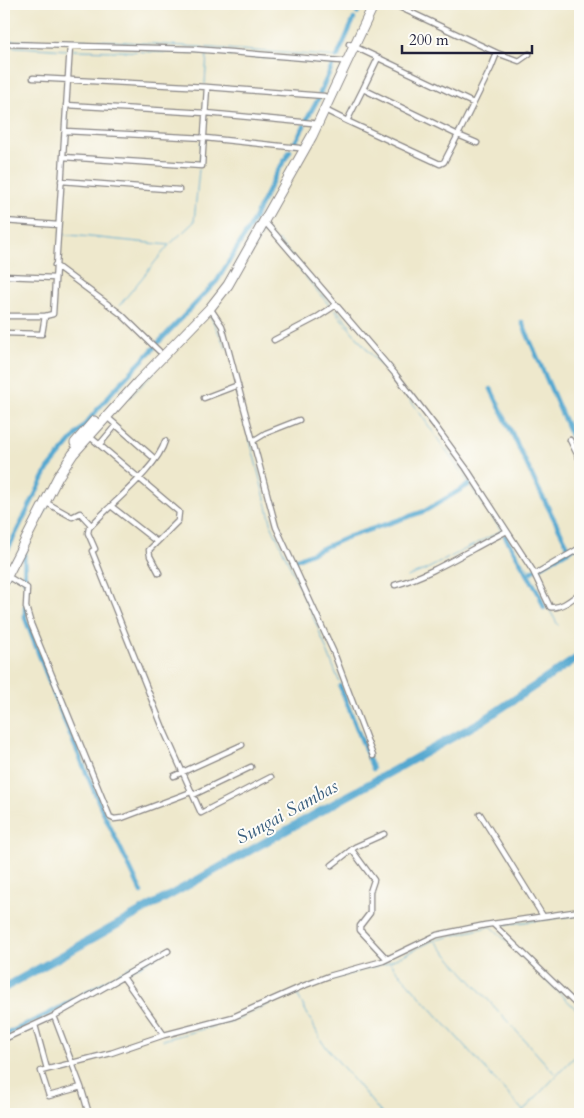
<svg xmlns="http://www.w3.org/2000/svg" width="584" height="1118" viewBox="0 0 584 1118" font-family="Cardo,serif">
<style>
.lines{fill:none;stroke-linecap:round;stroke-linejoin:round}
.stream{stroke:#55a8d0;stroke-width:1}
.canal{stroke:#55a8d0;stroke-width:4.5}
.river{stroke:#55a8d0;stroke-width:8}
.street-casing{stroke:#888584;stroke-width:7}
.highway-casing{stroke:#888584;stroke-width:11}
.street{stroke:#fff;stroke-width:4.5}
.highway{stroke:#fff;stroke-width:9}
.labels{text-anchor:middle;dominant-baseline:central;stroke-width:4;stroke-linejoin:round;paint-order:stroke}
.water-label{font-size:19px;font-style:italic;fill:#395e7e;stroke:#fdfcf7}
</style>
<rect width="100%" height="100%" fill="#fdfcf7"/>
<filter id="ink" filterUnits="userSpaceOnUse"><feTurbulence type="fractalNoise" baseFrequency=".02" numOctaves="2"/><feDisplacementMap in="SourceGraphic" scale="10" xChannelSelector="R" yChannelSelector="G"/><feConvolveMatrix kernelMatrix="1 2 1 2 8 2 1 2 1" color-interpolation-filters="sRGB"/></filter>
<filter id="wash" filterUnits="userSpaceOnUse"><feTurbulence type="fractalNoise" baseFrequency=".0096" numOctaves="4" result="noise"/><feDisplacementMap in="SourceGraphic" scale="20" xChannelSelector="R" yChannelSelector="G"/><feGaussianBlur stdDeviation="1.12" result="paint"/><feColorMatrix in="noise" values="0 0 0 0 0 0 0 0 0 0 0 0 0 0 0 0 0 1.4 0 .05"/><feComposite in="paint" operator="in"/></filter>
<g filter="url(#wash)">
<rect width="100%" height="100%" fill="#eee8cc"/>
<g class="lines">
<!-- stream -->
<path class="stream" d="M4,41L98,40L340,57
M4,46L66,50
M73,50L207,53L333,64
M205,84L207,54
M200,162L201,143
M60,234L169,245L119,306
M278,240L331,303
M170,244L194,222L199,169
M247,260L265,228L329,305
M336,309L350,325
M334,310L415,406L501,530
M209,313L226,348
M237,389L272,526L318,628L339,681
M129,398L156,370
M449,449L483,497
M41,519L69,467
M526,565L532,574
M407,577L425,570L501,531
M548,607L558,625
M500,925L580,915
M435,941L556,1075
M390,963L526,1114
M307,987L389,962L432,941L491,926L580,1013
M296,992L322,1042L382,1114
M163,1040L239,1019L287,995
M520,1114L580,1051"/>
<!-- canal -->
<path class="canal" d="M357,13L361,4
M337,57L354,19
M320,93L333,64
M307,119L318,99
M294,144L304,126
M522,322L580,456
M157,344L217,281L250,227L275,176L290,151
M491,389L536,484L570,550
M505,536L539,594L544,608
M24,550L25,582
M4,557L48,469L113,391L154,348
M295,560L348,537L425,511L470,484
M531,572L580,544
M25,606V618L62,715L103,812L142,893
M340,686L373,769
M4,1035L50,1013L163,951"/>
<!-- river -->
<path class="river" d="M4,988L482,721L580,656"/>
</g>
</g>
<g filter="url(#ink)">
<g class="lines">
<defs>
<path id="street" d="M393,4L497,53
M4,44L193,49L341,61
M349,44L473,103
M33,78L207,87L324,96
M363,89L378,58
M66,105L206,113L312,123
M325,110L347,121L363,89L458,135L491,68L497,53L519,61L529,54
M347,121L440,164L444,162L458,135L477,143
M65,131L205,138L299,148
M63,157L202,166L207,87
M61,181L179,190
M4,221L58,225
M265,222L396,375L436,427L466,468L533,571L550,607C561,609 572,599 580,593
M55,265L121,314L159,351
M4,276L55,278
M210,308L222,326L276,527L334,653L373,756
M4,316H45
M4,333L42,334L45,316L53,314L70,46
M274,340L316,318L336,305
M204,398L238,385
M107,417L155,459
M89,436L179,512L178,521L149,550L150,556L159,573
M570,440L580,460
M165,441C157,469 109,505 89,528L88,533L95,549L92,551L165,733L201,813L271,777
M253,441L266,433L299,420
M100,444L116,425
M45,502L72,517L80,513L91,525
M111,506L157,542
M535,574L580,548
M7,576L27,588L26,607L31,624L110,817L114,819L122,818L191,792
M395,585C432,575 472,548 507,531
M174,776L242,745
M193,795L251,767
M480,814L543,916
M352,850L374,880L370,892V913L360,926V930L387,959
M332,865L355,847L384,834
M493,924L580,1008
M123,977L164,1035L233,1017L303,986L329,976L383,961L437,935L485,925L580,911
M54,1016L81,1087L89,1114
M35,1025L47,1069
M4,1039L54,1016L168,951
M81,1087L49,1096L41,1071L111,1053L164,1035"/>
<path id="highway" d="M75,443L94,421
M4,582L58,477L73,454L138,382L210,308L228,285L312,136L374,4"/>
</defs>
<!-- street casing -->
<use href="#street" class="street-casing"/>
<!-- highway casing -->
<use href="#highway" class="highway-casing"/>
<!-- street -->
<use href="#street" class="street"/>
<!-- highway -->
<use href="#highway" class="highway"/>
</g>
</g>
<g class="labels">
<!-- water labels -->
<g class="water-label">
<text transform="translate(287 812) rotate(-29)">Sungai Sambas</text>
</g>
</g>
<!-- margin -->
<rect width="584" height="1118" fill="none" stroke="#fdfcf7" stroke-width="20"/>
<!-- scale -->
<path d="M402 45v8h130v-8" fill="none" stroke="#22223b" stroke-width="2.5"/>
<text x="409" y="45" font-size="15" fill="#22223b" stroke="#fdfcf7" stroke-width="4" paint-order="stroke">200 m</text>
</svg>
